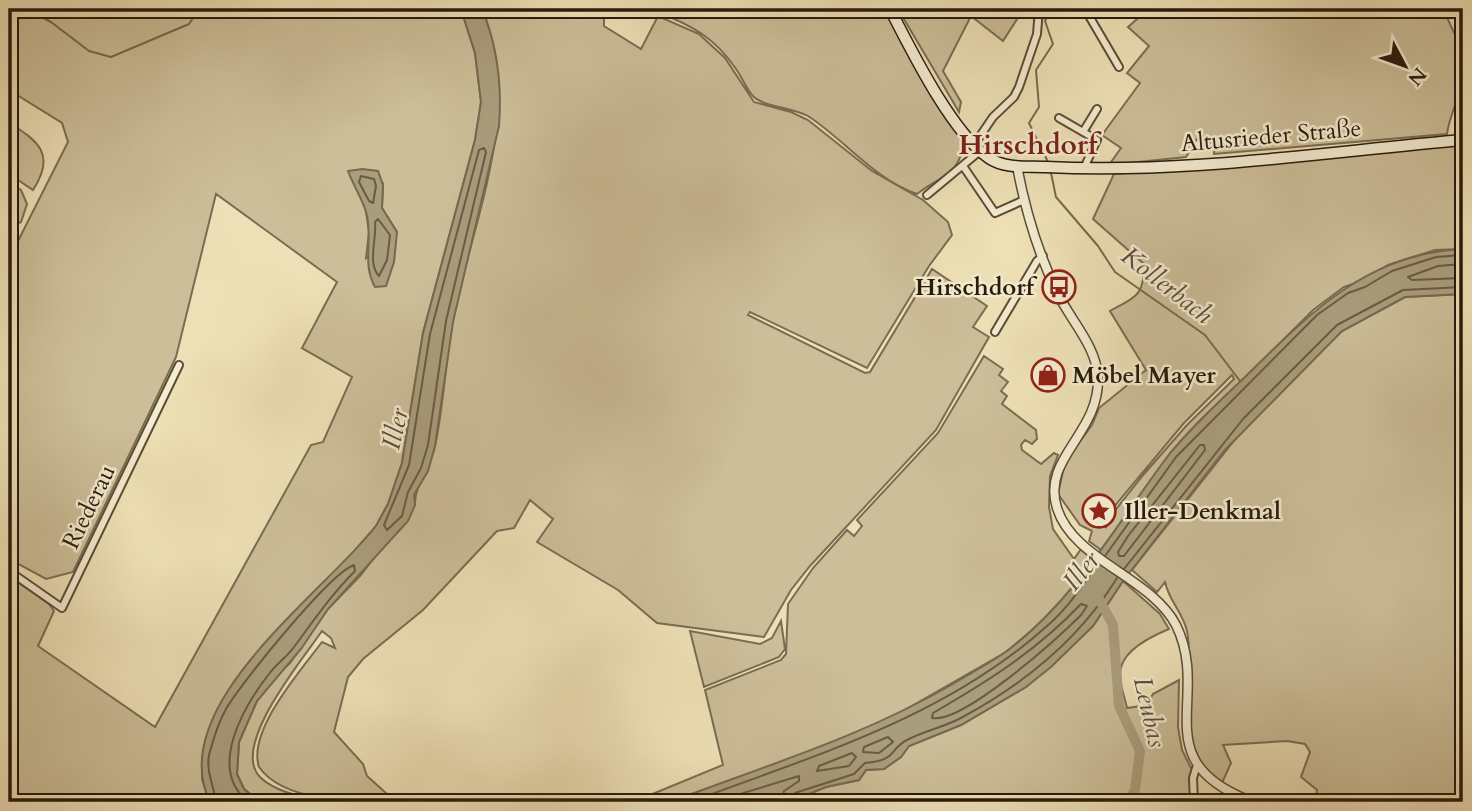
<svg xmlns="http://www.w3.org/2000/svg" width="1472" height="811" viewBox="0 0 1472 811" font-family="Cardo,serif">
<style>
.green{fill:#ccbe99;stroke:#7a6c52;stroke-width:2;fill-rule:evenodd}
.water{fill:#aa9d7c;stroke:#76694e;stroke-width:2}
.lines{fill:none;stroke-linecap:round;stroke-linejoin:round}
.shore{stroke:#685c43;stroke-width:2}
.stream{stroke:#76694e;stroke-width:2}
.river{stroke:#aa9d7c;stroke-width:10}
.minor-casing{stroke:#594c35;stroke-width:10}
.tertiary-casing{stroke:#594c35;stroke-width:11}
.secondary-casing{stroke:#271a0a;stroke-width:13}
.minor{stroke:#f4ebd0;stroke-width:6}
.tertiary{stroke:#f4ebd0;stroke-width:8}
.secondary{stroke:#f4ebd0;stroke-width:10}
.labels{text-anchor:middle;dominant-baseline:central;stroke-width:5;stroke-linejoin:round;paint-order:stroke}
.street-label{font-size:24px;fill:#271a0a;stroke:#f4ebd0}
.poi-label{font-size:24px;font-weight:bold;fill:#271a0a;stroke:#f4ebd0;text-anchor:start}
.water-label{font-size:26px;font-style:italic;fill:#5b4e38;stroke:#f4ebd0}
.quarter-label{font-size:28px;font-weight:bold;fill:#7a1f14;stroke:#f4ebd0}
</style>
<rect width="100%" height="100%" fill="#eee0b6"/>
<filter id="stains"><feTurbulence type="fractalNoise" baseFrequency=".00286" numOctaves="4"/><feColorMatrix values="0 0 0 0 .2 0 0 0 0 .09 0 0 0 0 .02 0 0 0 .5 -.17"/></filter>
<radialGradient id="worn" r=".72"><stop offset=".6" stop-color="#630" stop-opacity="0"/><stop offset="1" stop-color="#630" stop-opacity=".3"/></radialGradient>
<!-- green -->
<path class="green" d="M9,9H461L475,53L481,102L475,140L423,333L402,463L388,504L376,526L218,709L202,757V779L210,802H9V576L49,604L54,611L38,646L155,727L311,445L323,442L352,377L302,348L337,282L216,194L176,357L73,572L46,579L9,559V299L15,284L13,251L68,142L62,123L9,90ZM383,185L382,208L397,232L366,258L369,232L366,211Z
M482,9H604V26L641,49L658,16L699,34L725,58L754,102L791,112L808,120L872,171L923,200L948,222L952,235L929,266L867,368L750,312L748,315L865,373L870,372L932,269L987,306L973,327L989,337L936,430L810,566L791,590L764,637L657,623L618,590L537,542L553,519L530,500L514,528L497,531L423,610L363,659L348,677L334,732L363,764L367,776L396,802C357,802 284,803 259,767C247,731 301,670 322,642L335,648L331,638L322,631C303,659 228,748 261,778C276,792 303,797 322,802H260L244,789L237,774L239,742L257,701L276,676L290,663L328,609L360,576L415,505C414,485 431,467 435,446C444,404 445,362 453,320C473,217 524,113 482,9Z
M661,9H887L964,144C956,180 941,174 917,194C875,180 845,140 808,116C792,107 763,107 753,96C746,89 742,77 736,69C716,39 692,25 659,13Z
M898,9H998L1019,16L1003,41L971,16L943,71L961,102L959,112Z
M1130,9H1444C1449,25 1459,40 1463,54C1470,80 1450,109 1447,134L1214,154L1215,146L1200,134L1186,157L1109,165L1121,148L1102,135L1140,83L1127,73L1149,46L1128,27L1137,19Z
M9,123C39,141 56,155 33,190L15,178L13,170L9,167Z
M1463,143V249L1435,250L1388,265L1362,281L1344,287L1313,310L1171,452L1101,550L1089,541L1092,531L1080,525L1058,494L1065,462L1092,425L1099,408L1146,370L1110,311C1137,296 1144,296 1144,264L1093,219L1114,174ZM1232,375L1234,379L1187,425L1144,474L1113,513L1106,527L1093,515L1098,505L1108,514L1184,423Z
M9,183L21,190L27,204L21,222L15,225L9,220Z
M1463,294V802H1315L1317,790L1301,777L1310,752L1305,744L1287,741L1223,745L1231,763L1222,783C1215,776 1204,769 1199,760C1178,723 1195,671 1187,631C1183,613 1169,601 1165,582L1157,592L1132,570L1248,423L1342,331L1405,297Z
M984,356L1003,369L999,375L1008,382L1001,391L1007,396L1002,404L1036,430L1037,439L1032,444L1025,440L1021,445L1022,450L1041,464L1054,453L1058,455L1050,476L1049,507L1053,529L1074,559L1081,549L1093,560L1069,593L1044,620L1006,652L889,719L791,760L670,802H633L723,765L705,690L781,660L786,654L788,604L813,568L847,530L854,536L862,526L857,520L938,433Z
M1123,581L1160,614L1169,629C1152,636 1119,652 1120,675C1120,686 1125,698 1127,708L1147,705L1153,694L1179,680L1178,727L1182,750L1192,770L1193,802H789L826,787L859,780L866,770L884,769L901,757L909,746L961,725L1026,687L1093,626Z
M781,621L785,649L779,657L704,687L690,631L760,644L772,638Z"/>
<!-- water -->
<path class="water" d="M461,9H482C497,45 502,87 499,126L453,322L435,446L428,471L414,495L415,505L408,521L328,609L301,649L257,701L239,742L237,774L244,789L260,802H210C163,706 325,592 376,526L388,504L402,463L423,333L475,140L481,102L475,53Z
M362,169L378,171L383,185L382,208L397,232L394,262L386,286L375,287C361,262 374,238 366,212C362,198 353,185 348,171Z
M1463,249V294L1405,297L1342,331L1225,450L1123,581L1093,626L1051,667L1026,687L961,725L909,746L901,757L884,769L866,770L859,780L826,787L789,802H670C770,764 859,738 953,684C971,673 990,663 1007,651C1076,599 1117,523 1168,456C1191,427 1220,401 1246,376C1310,313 1368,253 1463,249Z"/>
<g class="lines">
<!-- shore -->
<path class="shore" d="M484,148L486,152L446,321L428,445L421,468L408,492L402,516L387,530L384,525L409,465L430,334L479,150Z
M361,176L374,179L376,186L373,203L369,201L359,182Z
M378,219L390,235L387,260L379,276C367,264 377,238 375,222Z
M1463,264L1438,266L1408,277L1412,280L1463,278
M1200,445H1204L1205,450L1124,556H1119L1118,552L1128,536Z
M1105,556L1176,457L1317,315L1348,293L1365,287L1392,271L1436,257L1463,255
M1124,569L1243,419L1337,325L1403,290L1463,287
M1081,604L1087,606L1081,615C1058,638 963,724 932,718L933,713C990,680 1036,651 1081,604Z
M888,737L893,742L879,753L863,752L864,747Z
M852,753L856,757L849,766L817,771L819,766Z
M216,802C214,786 206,772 209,755C213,740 218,723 226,709C241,683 330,573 354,565L355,571C331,595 314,620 294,647C287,657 276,664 269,674C244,706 206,770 249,802
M690,802C815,755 945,718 1047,626C1068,608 1082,586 1098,564
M714,802L799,776V781L784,791L781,802
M790,802L795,793L854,774L865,763C900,760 888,748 909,739C925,731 943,727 959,719C1023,685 1079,640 1117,578"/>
<!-- stream -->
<path class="stream" d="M26,9L51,22L89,51L111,57L189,24L199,9
M1049,164L1029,123L1039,107L1036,70L1053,44L1045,21L1051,9
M1051,173L1056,197L1098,246L1115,272L1205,335L1240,381"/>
<!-- river -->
<path class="river" d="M1099,599L1113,625L1119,706L1140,751L1135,790L1128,802"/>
<defs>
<path id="minor" d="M643,9L653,12
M1085,9L1119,67
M1059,118L1097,140L1084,168
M1083,132L1097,109
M974,145L993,117L1014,97L1019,87L1037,34L1039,9
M963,166L995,213L1024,200
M927,195L980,151
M995,332L1037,261L1043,256
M9,571L62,608L179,365
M1194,802L1193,778L1197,765"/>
<path id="tertiary" d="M1017,166C1025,209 1038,253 1057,292C1070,320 1096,345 1098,377C1100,434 1041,458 1057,508C1073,560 1151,577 1176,625C1212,698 1143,761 1253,802"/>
<path id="secondary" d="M890,9C911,50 952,133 989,158C1005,169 1027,166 1046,167C1184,174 1325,152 1463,140"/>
</defs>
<!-- minor casing -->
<use href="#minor" class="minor-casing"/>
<!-- tertiary casing -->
<use href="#tertiary" class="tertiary-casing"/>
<!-- secondary casing -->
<use href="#secondary" class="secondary-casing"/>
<!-- minor -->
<use href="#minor" class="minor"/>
<!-- tertiary -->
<use href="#tertiary" class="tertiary"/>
<!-- secondary -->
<use href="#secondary" class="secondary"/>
</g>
<!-- icons -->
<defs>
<symbol id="bus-ring" viewBox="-11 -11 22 22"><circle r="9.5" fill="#f4ebd0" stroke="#8f2418" stroke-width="1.5"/><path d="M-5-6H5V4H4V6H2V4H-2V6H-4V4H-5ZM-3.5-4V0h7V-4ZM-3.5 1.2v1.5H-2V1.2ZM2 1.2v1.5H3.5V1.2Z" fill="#8f2418"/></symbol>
<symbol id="shop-ring" viewBox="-11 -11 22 22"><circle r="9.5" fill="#f4ebd0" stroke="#8f2418" stroke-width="1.5"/><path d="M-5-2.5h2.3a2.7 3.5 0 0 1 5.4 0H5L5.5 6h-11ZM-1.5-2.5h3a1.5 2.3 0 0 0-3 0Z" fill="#8f2418"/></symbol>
<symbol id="sight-ring" viewBox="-11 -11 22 22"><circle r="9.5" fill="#f4ebd0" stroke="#8f2418" stroke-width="1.5"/><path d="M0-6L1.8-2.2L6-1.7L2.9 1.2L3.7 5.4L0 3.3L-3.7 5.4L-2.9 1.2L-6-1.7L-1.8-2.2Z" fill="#8f2418"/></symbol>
</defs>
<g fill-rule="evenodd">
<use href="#bus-ring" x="1040" y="268" width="38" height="38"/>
<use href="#shop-ring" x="1029" y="356" width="38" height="38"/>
<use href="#sight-ring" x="1080" y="492" width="38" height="38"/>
</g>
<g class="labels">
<!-- street labels -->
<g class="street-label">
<text transform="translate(1271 136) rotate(-5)">Altusrieder Straße</text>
<text transform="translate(89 507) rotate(-64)">Riederau</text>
</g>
<!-- poi labels -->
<g class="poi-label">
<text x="1034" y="287" text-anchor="end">Hirschdorf</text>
<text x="1072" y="375">Möbel Mayer</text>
<text x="1124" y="511">Iller-Denkmal</text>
</g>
<!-- water labels -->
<g class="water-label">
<text transform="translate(1167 285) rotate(38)">Kollerbach</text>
<text transform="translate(395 429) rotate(-77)">Iller</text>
<text transform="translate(1081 571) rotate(-51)">Iller</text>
<text transform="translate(1150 712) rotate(77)">Leubas</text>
</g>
<!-- quarter labels -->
<g class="quarter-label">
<text x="1028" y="145">Hirschdorf</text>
</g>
</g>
<!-- margin -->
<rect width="1472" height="811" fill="none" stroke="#eee0b6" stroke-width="35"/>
<rect x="10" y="10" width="1451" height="790" fill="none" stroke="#271a0a" stroke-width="3.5"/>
<rect x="18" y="18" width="1437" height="776" fill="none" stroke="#271a0a" stroke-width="2"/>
<!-- north arrow -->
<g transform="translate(1405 66) rotate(131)" stroke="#f4ebd0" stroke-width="5" paint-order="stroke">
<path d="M0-5L12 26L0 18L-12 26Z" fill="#271a0a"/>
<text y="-10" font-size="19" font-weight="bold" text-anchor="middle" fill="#271a0a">N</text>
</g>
<rect width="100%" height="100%" filter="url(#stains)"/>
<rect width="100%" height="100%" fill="url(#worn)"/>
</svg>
